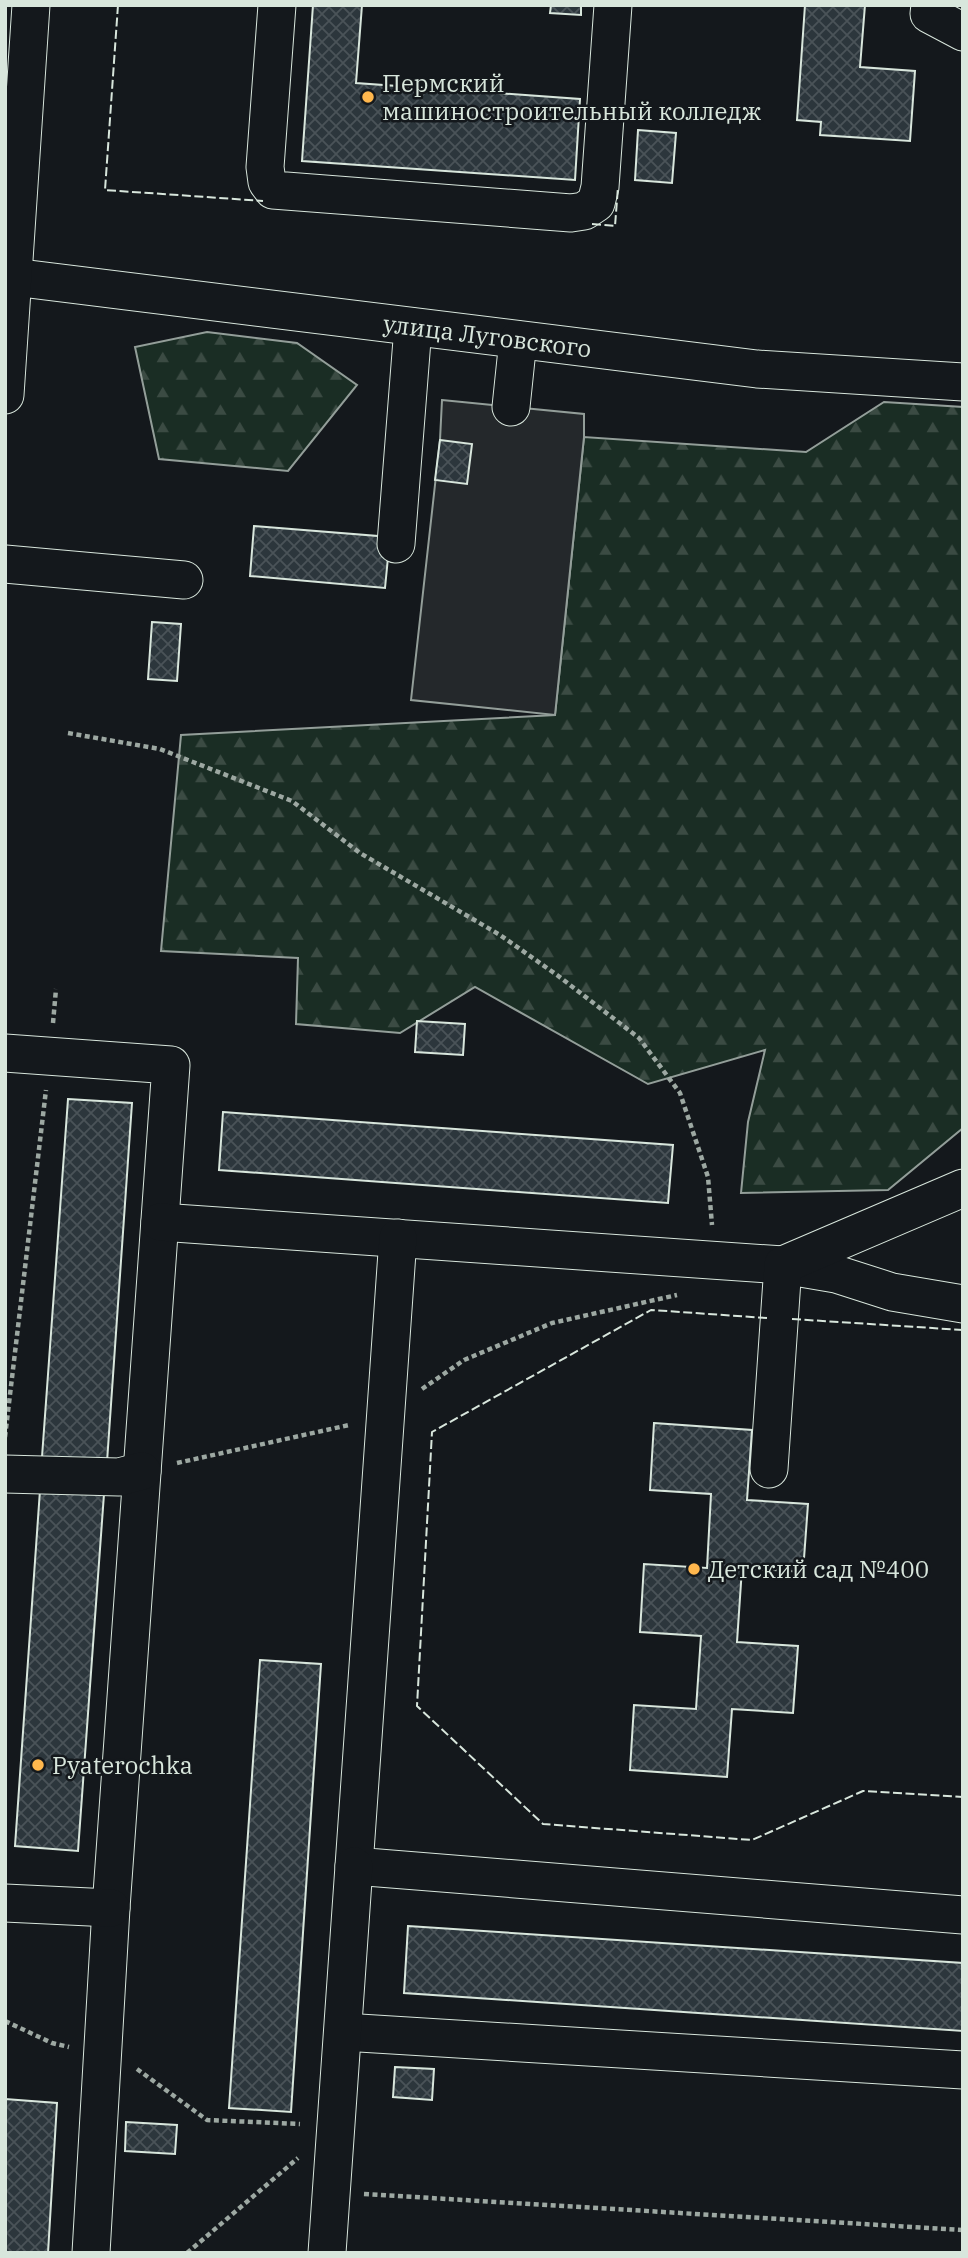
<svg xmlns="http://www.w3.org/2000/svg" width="968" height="2258" viewBox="0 0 968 2258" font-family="'IBM Plex Serif',serif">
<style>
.forest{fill:url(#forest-firs);stroke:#939e99;stroke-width:2}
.parking{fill:#24282b;stroke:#939e99;stroke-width:2}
.building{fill:url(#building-cross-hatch);stroke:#d8e6dc;stroke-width:2}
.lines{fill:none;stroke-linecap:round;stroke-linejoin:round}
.minor-casing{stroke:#d8e6dc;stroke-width:39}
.path{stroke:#9da8a2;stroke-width:4.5;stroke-dasharray:5 3.5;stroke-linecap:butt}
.minor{stroke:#14181c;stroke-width:37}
.fence{stroke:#d8e6dc;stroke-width:2;stroke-dasharray:9 3.5;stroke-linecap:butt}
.poi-dot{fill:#ffb74d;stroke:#14181c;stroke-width:2.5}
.labels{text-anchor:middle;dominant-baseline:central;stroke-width:5;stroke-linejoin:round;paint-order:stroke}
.poi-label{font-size:24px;fill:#d8e6dc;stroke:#14181c;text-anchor:start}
.street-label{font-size:24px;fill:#d8e6dc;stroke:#14181c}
</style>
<defs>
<pattern id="forest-firs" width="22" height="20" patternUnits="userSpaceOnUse" patternTransform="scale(1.75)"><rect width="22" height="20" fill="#1a2d24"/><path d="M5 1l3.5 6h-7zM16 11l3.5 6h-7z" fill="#3b4b43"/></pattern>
<pattern id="building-cross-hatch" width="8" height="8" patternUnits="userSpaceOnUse" patternTransform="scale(1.75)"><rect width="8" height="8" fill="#2c363c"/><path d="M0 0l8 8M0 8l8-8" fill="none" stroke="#4a5358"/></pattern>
</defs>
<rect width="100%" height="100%" fill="#14181c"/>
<!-- forest -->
<path class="forest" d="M207,332L297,343L357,385L288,471L159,459L135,347Z
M884,402L963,407V1128L888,1190L741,1193L748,1122L765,1050L648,1084L475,987L400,1033L296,1024L298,958L161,951L181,735L555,715L584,437L806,452Z"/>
<!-- parking -->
<path class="parking" d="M442,400L584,414V437L555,715L411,700L440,440Z"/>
<!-- building -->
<path class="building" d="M313,5H362L356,83L580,99L575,180L302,161Z
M551,5H581V15L550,13Z
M805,5H865L860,67L915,71L910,141L820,135L821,122L797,120Z
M638,130L676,133L672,183L635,180Z
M440,440L472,444L467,484L435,480Z
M254,526L390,537L385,588L250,576Z
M152,622L181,624L177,681L148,679Z
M417,1021L465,1024L463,1055L415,1052Z
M68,1099L132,1103L107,1462L42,1457Z
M223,1112L673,1145L668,1203L219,1170Z
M654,1423L752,1430L747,1500L808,1504L803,1572L742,1568L737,1642L798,1646L793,1713L732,1709L727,1777L630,1770L634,1705L696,1709L701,1636L640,1632L644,1564L707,1568L711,1494L650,1490Z
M40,1490L104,1494L78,1851L15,1846Z
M260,1660L321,1664L291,2112L229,2108Z
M408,1926L963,1963V2031L404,1993Z
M395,2067L434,2069L432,2100L393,2097Z
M5,2099L57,2103L48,2253H5Z
M126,2122L177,2125L175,2154L125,2151Z"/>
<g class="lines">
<defs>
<g id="minor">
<path d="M277,5L265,167L267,182L273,190L571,213L584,211L596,203L600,187L613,5"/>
<path d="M930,5L929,14L963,32"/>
<path id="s1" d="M13,277L757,369L963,382"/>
<path d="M5,395L31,5"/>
<path d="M511,407L518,340"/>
<path d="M396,544L413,327"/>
<path d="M5,564L184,580"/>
<path d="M5,1053L171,1065L111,1908L91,2253"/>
<path d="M160,1222L783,1265L836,1274L892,1292L963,1304"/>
<path d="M398,1238L354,1866L963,1915"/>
<path d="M769,1469L783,1265L963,1188"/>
<path d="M5,1474L119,1477L142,1471"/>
<path d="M5,1903L111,1908"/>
<path d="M343,2032L963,2070"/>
<path d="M327,2253L354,1866"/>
</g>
</defs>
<!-- minor casing -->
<use href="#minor" class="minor-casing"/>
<!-- path -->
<path class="path" d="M68,733L160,749L292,801L360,853L500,935L557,975L639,1038L680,1093L708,1177L712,1225
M53,1023L56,989
M422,1389L464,1360L552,1323L677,1295
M5,1437L46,1090
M177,1463L349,1425
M5,2021L52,2043L69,2047
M137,2069L207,2120L300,2124
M364,2194L963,2230
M187,2253L298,2158"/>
<!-- minor -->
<use href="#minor" class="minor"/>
<!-- fence -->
<path class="fence" d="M118,5L105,190L263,201
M592,224L615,226L618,187
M767,1318L651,1310L432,1432L417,1706L543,1824L752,1840L863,1791L963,1797
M792,1319L963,1330"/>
</g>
<!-- markers -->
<g class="poi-dot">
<circle cx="368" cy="97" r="7"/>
<circle cx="694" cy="1569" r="7"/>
<circle cx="38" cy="1765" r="7"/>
</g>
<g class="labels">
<!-- poi labels -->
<g class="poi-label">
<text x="382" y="83">Пермский<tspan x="382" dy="28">машиностроительный колледж</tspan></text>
<text x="708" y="1569">Детский сад №400</text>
<text x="52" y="1765">Pyaterochka</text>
</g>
<!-- street labels -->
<g class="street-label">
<text stroke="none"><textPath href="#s1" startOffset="478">улица Луговского</textPath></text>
</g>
</g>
<!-- border -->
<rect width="968" height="2258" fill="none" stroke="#d8e6dc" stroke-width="14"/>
</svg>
